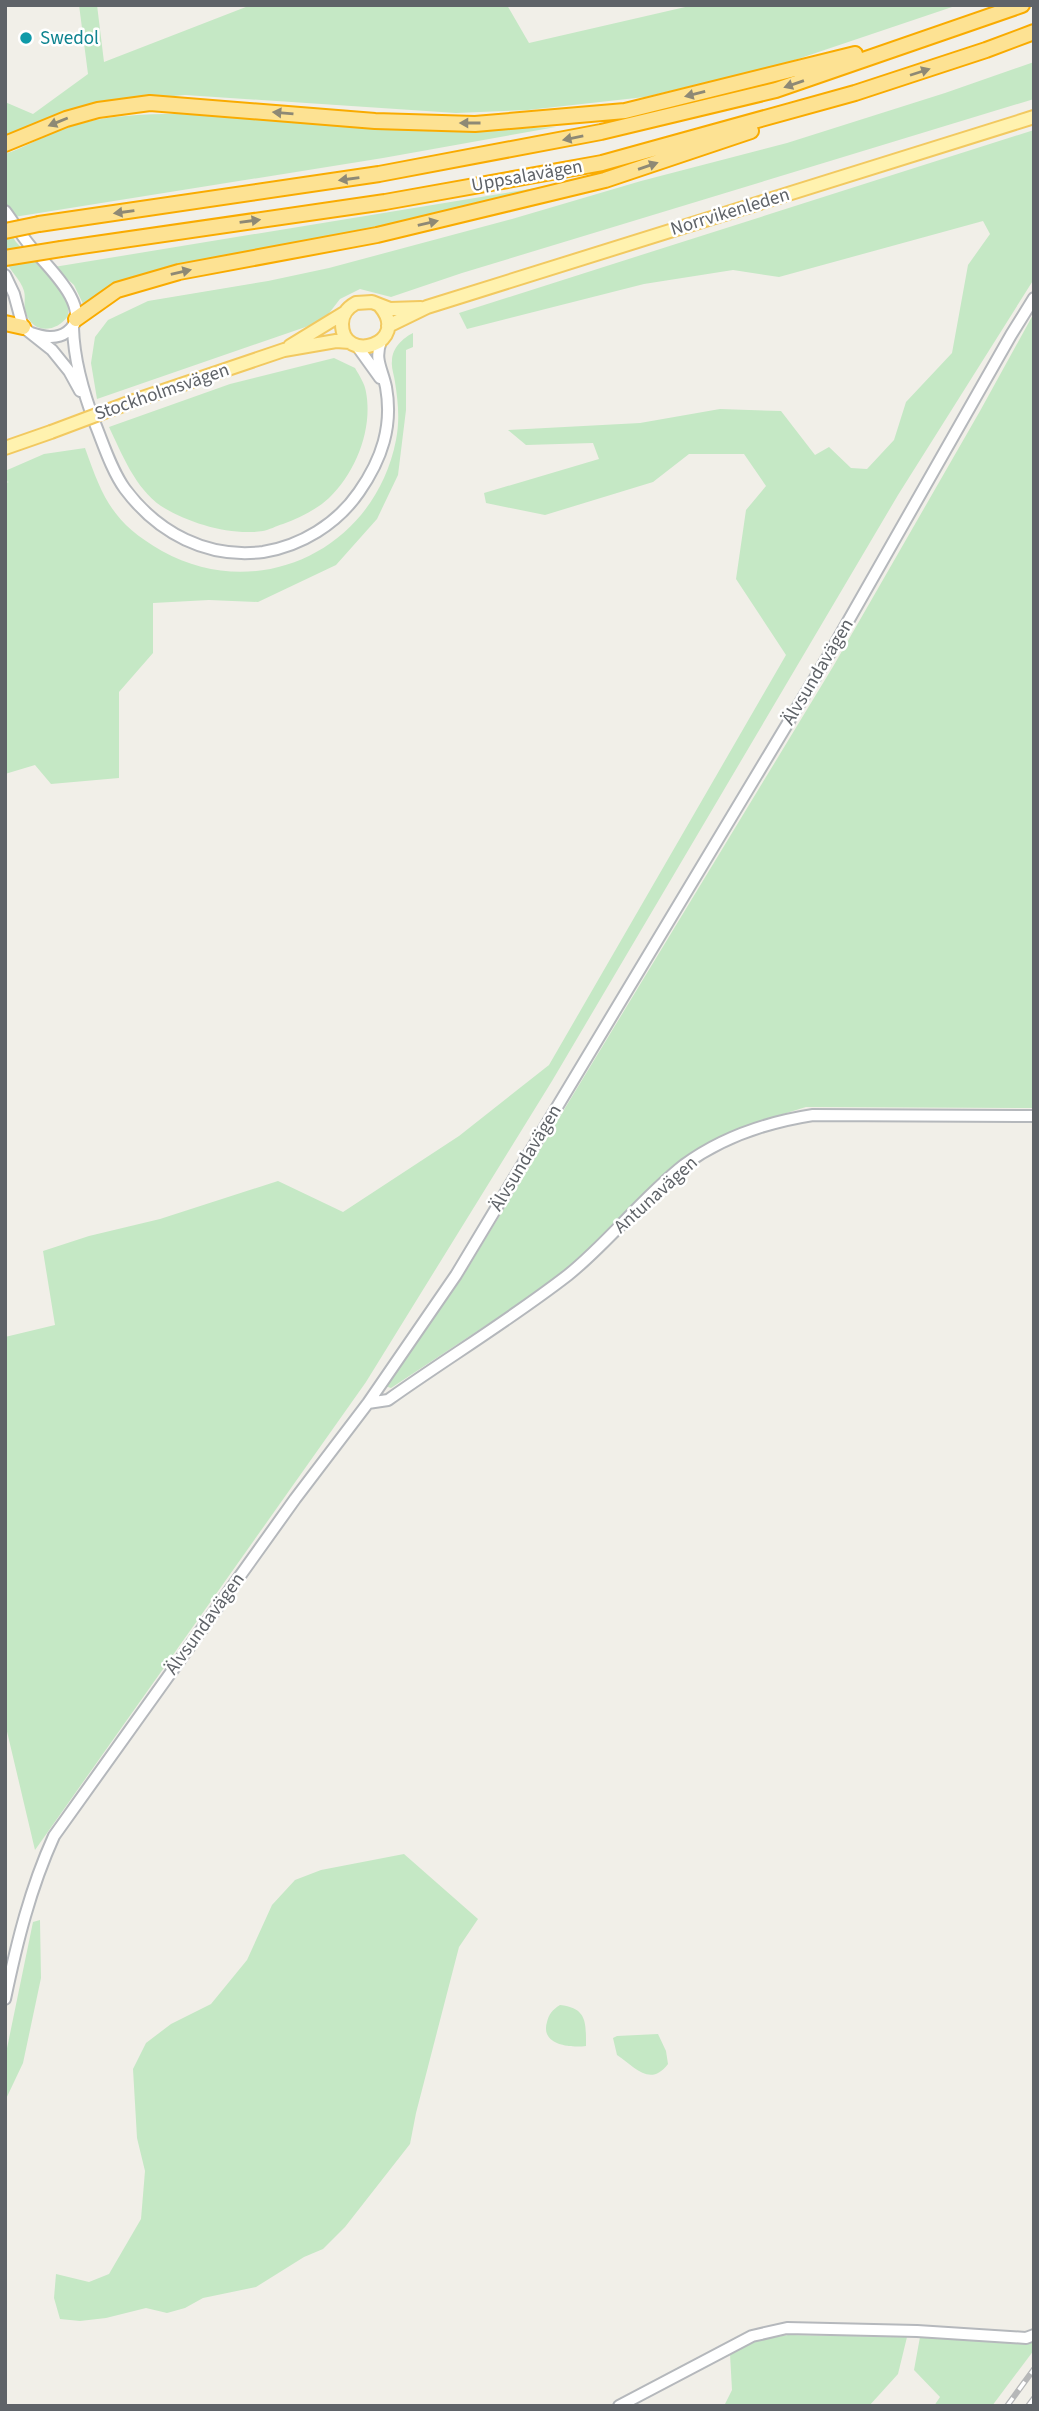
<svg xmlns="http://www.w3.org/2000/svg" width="1039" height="2411" viewBox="0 0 1039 2411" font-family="'Source Sans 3',sans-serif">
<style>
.green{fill:#c5e8c5}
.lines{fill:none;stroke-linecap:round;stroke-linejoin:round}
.minor-casing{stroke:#b5b8bc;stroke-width:14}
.major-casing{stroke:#f2c960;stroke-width:16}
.highway-casing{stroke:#f9ab00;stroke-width:18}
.minor{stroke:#fff;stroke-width:10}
.major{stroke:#fff2af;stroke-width:12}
.highway{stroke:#fde293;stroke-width:14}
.rail-casing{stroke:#b6b7b8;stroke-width:6}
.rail{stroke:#fff;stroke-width:3.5;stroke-dasharray:10;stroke-linecap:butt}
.major-bridge-casing{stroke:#f2c960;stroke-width:16;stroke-linecap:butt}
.highway-bridge-casing{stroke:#f9ab00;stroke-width:18;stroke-linecap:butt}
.major-bridge{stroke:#fff2af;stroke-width:12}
.highway-bridge{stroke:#fde293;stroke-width:14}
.oneway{fill:#8e8975}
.culture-dot{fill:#0f9aa8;stroke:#fff;stroke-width:2.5}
.labels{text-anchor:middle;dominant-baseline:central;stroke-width:5;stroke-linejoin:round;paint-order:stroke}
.culture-label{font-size:19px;fill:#0d838f;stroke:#fff;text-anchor:start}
.street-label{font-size:19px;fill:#5f6368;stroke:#fff}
</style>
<rect width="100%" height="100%" fill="#f1efe8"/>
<!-- green -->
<path class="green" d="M79,5H97L104,62L251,5H507L529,43L694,5H958L783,64L645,97L528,110L456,113L185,95L106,102L65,111L5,137V102L33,114L88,74Z
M1034,62V99L462,273L391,297L360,289L340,299L323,321L97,399L91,363L95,337L108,320L148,301L268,281L329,268L512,219L641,181L787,143L945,93Z
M181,114L443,132L556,127L383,158L14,217L5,203V154C26,147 45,135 66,128C103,115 142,114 181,114Z
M1034,130V279L898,495L552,1081L366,1382L35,1850L5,1723V1337L55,1325L43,1251L89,1236L160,1219L278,1181L343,1212L459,1136L549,1065L786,655L736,579L746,510L766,486L744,454H689L653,482L545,515L486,503L484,493L599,459L593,443L526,445L508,430L640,423L720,409L781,411L815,455L829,447L851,468L867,469L894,440L906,402L952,353L968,265L990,234L983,221L779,277L733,270L644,284L467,329L459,313Z
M566,183L381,227L176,265L127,280L84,306L74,285L54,267Z
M5,225L16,242L62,290L68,298V316C57,332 33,335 26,313C23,306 26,298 24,291C21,279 8,270 5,258C3,248 5,235 5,225Z
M1034,313V1108L806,1107L751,1124L698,1149L672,1168L577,1261L538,1291L391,1388L385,1386L460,1281L834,665L980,411Z
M413,333V347L406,350V410L398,475L377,519L336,565L258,602L209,600L153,603V653L119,692V778L51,784L35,765L5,774V483L9,482L5,481V471L44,454L85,448C103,499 113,523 162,551C259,605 375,549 396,440C400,420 398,401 395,382C394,375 391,367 392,361C392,348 403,338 413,333Z
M334,358L355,368C359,375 365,384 366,392C373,429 356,472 329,498C316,510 299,518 283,524C276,526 269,530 263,531C230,536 188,523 161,506C135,488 122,454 109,427L230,384Z
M404,1854L478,1919L459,1947L416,2113L410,2144L345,2227L323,2249L304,2257L256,2287L203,2298L185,2308L167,2313L146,2308L106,2318L80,2321L60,2319L54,2298L56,2274L89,2282L109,2274L141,2219L145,2171L137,2138L133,2069L146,2043L171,2024L211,2004L247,1960L272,1905L295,1880L321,1870Z
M40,1920L41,1978L23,2063L5,2101V2058L33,1922Z
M560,2005C587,2008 586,2022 586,2046C570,2048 540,2045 547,2022C549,2014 552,2010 560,2005Z
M658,2034L666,2051L668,2064C650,2088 634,2066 617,2055L613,2038L617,2036Z
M788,2335L907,2337L898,2374L869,2406H724L732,2390L730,2354L754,2341Z
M920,2337L1022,2344L1034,2339V2350L992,2406H934L940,2397L914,2370Z"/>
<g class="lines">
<defs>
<path id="minor" d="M5,211C14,223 21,235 31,247C45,264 97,311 67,332C56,340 43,337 31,333
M5,275L14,294L23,327L52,350L69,371L80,391
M73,328C74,361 84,395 96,426C104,446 112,471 125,489C158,533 207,559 263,552C301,546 337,524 359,492C382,459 393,426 386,387C382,368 374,360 381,341
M357,346L380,378
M368,1403L388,1400C447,1358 510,1320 568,1275C609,1242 642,1198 684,1165C721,1138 768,1122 813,1115L1034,1116
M5,1999C17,1942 30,1889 54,1836L295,1499L368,1403L456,1275L830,653L1011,335L1034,298
M619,2406L752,2336L787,2328L917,2331L1026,2338L1034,2335"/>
<path id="major" d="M380,306C412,344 342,365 342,324C342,314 347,308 356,303L372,302L390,309L421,308
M388,326L427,307L1034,117
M290,346L344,313
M139,399L284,350L336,341L350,342
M5,448L51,432"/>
<path id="highway" d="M5,144L66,119L98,110L150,103L375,121L475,124L625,111L855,54
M39,224L379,174L601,132L776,90L1022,5
M61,249L385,202L602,163L855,93L986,50L1034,32
M76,319L117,290L179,272L377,235L605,180L751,131
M5,323L23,327"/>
</defs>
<!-- minor casing -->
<use href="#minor" class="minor-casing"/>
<!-- major casing -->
<use href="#major" class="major-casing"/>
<!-- highway casing -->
<use href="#highway" class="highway-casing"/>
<!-- minor -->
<use href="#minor" class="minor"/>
<!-- major -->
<use href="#major" class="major"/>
<!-- highway -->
<use href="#highway" class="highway"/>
<defs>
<path id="rail" d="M1007,2406L1034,2369
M1028,2406L1034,2398"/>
</defs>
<!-- rail casing -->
<use href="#rail" class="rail-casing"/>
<!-- rail -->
<use href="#rail" class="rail"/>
<defs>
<path id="major-bridge" d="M51,432L139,399"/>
<path id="highway-bridge" d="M5,231L39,224
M5,258L61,249"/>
</defs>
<!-- major-bridge casing -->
<use href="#major-bridge" class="major-bridge-casing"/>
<!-- highway-bridge casing -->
<use href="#highway-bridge" class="highway-bridge-casing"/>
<!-- major-bridge -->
<use href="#major-bridge" class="major-bridge"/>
<!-- highway-bridge -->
<use href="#highway-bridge" class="highway-bridge"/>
</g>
<!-- one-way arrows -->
<defs><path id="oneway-solid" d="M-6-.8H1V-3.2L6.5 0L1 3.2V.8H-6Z" transform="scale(1.75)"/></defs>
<g class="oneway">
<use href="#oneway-solid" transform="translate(920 72) rotate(-18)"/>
<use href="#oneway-solid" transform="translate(794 84) rotate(161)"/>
<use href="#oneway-solid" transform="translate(695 94) rotate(166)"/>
<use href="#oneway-solid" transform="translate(283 113) rotate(-175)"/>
<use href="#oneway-solid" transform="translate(58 122) rotate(158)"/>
<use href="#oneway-solid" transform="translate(470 123) rotate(-180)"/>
<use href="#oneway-solid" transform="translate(573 138) rotate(169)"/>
<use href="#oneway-solid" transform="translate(648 166) rotate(-19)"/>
<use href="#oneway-solid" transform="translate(349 179) rotate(172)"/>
<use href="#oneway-solid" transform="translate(124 212) rotate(172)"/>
<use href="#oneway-solid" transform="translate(250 221) rotate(-8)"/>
<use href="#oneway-solid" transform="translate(428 223) rotate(-13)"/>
<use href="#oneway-solid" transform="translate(181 272) rotate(-13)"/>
</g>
<!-- markers -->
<circle class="culture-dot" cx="26" cy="38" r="7"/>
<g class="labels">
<!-- culture labels -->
<g class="culture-label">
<text x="40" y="38">Swedol</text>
</g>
<!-- street labels -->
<g class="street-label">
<text transform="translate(527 176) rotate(-10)">Uppsalavägen</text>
<text transform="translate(730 212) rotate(-17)">Norrvikenleden</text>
<text transform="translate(162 392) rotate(-19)">Stockholmsvägen</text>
<text transform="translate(818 672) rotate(-59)">Älvsundavägen</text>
<text transform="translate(526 1158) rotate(-59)">Älvsundavägen</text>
<text transform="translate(656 1195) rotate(-42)">Antunavägen</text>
<text transform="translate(205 1624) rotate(-54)">Älvsundavägen</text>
</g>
</g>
<!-- border -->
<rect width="1039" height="2411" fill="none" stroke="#5f6368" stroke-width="14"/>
</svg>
